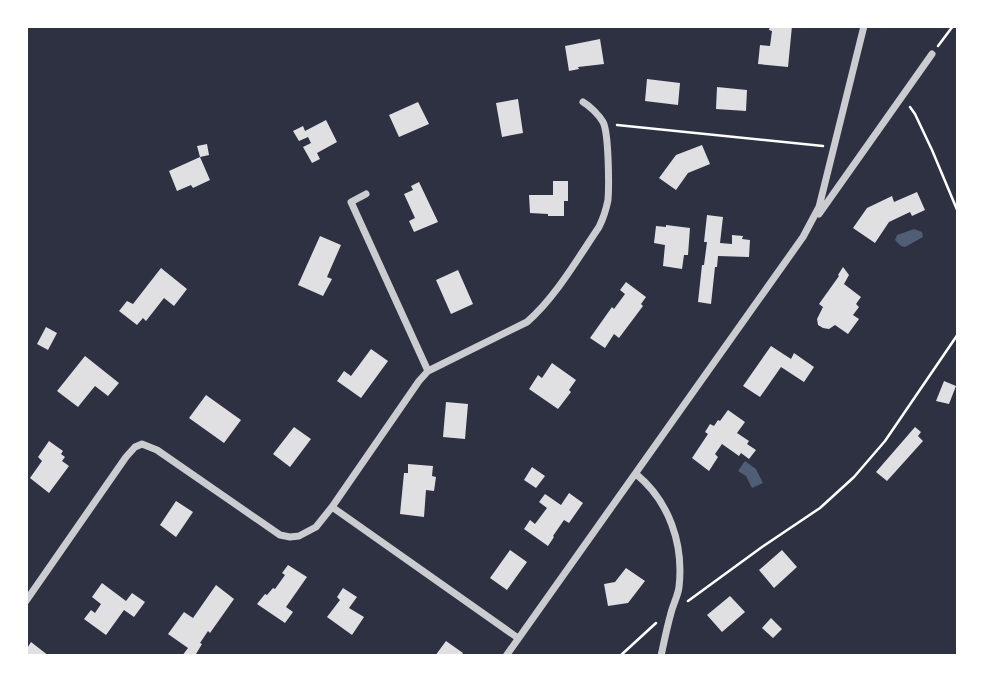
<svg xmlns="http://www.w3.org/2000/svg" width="984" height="682" viewBox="0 0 984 682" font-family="Manrope,sans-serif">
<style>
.water{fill:#4f5d75}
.building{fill:#e0e0e3}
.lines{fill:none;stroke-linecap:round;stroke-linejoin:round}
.path{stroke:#fff;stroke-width:2.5}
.minor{stroke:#caccd0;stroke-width:7}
</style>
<rect width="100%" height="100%" fill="#2d3142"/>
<!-- water -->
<path class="water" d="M914,229L922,232L923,237L905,247L901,246L895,240L897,235Z
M745,461L756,469L763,483L752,488L746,476L738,471Z"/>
<!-- building -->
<path class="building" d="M770,26H792L788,67L758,64L760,45L770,46L772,31L769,30Z
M600,39L604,64L578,67L579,69L569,71L565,46Z
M647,79L680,83L678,105L645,101Z
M717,87L747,90L746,111L716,109Z
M518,99L523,133L502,137L496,103Z
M418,102L429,124L399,137L389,115Z
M326,120L337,142L317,153L320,159L312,163L303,147L311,143L308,137L299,141L293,131L303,126L305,131Z
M207,144L209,155L200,157L210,180L193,188L191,185L177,191L169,171L200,157L197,146Z
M702,145L710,164L688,173L676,190L659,178L676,155Z
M553,181H568V201H564V216H548V214L530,213L529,195H553Z
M419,182L438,222L414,232L409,221L415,218L404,194L413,190L411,186Z
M917,192L925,210L912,216L910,212L889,222L875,243L853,228L867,208L892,196L894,202Z
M707,215L723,217L720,243L732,244V235L743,236L742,239L750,240L749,257L718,256L717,267H715L711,304L698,302L702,265H704L707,242H704Z
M666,225L690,228L688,255H684L682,269L663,266L665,245L654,243L656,226L666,227Z
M320,236L341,245L327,277L332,279L323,296L298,285Z
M843,267L849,275L844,284L861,297L856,304L859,307L853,315L859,319L848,334L835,325L829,329L823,328L818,325L817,319L823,307L819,304L839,276L838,275Z
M161,268L187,289L174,306L164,298L146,321L143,318L137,325L119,311L127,301L133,304Z
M458,270L473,304L451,314L436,280Z
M626,282L646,297L641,304L643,306L619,338L614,334L605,348L590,338L612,307L614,309L625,294L620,290Z
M46,327L57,333L48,350L37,344Z
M771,346L791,359L794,353L814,367L804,382L781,367L760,397L743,386Z
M371,349L388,361L361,398L337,381L344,371L351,376Z
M85,356L119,383L108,396L95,386L78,407L57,391Z
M552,363L576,380L569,390L571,392L558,409L529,389L538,375L542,378Z
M944,381L956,386L949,404L936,401Z
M206,395L241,420L224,443L189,418Z
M446,402L468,404L465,439L443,437Z
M728,410L745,422L737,433L749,441L747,444L756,450L749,459L741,453L739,456L722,444L715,454L718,457L709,471L692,458L708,434L705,432L710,424L714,426L718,420L720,421Z
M294,427L311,439L290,467L273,454Z
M915,427L921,432L918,436L923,441L887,481L876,472Z
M49,441L63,451L61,454L65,457L62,461L69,466L49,493L30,478L42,461L38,457Z
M408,464L433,466L432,476L436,477L434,491L426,490L424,517L400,514L404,473H408Z
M532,467L545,476L536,488L524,480Z
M569,493L583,503L569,523L564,520L553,536L554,537L548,546L524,529L530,520L535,524L547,508L539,502L545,494L561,505Z
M176,501L193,512L176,537L160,525Z
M510,550L527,562L507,590L490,578Z
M782,550L797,567L774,588L759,570Z
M288,565L307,577L286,607L293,612L285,623L257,604L265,594L267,595L273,588L275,589L285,575L282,573Z
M626,568L645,581L628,603L608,606L604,584L615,582Z
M102,583L126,601L132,593L145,602L134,617L124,610L106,635L84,619L91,610L95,613L101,604L92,597Z
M216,585L234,599L210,633L208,631L200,643L202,644L196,654L199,656H182L188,648L168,634L184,612L193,618Z
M343,588L357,597L349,608L364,617L352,635L327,617L340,600L337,597Z
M730,596L745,612L722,632L707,615Z
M771,618L782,629L773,638L762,628Z
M446,641L463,653L461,656H435Z
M31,642L49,656H26V650Z"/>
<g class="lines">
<!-- path -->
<path class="path" d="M938,46L953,26
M910,107L915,114L932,150L958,212
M617,125L823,146
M688,601L762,547L820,508L854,477L885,441L958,334
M620,656L656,623"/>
<!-- minor -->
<path class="minor" d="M366,194L351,202L428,371
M819,214L932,54
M636,474C669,501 684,544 679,587C678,596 673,604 671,613C667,627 664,642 661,656
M332,507L518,638
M26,601L126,457L135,447L142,444L157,450L280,535L290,537L299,536L316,527L332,507L419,381L428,371L527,322C555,298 578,258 599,227C603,219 606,210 608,200C609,187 609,133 603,122C599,115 590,106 583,102
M506,656L803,237L819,207L864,26"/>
</g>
<!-- border -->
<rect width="984" height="682" fill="none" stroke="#ffffff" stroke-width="56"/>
</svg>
